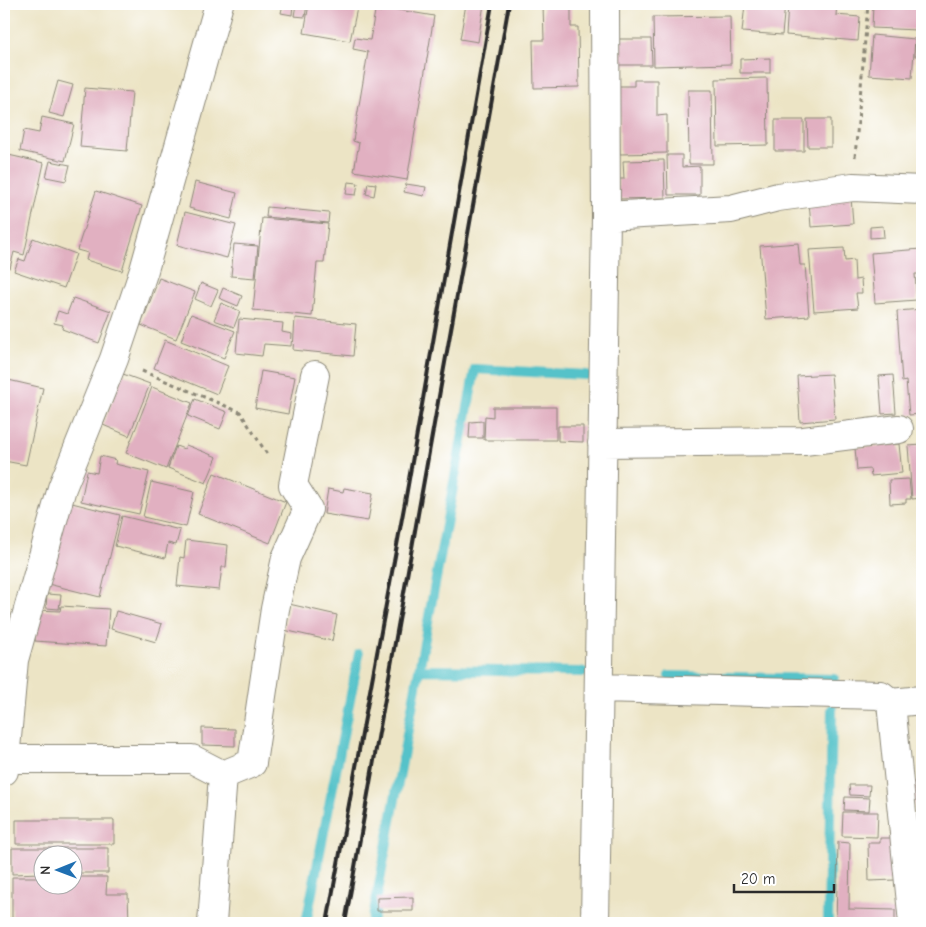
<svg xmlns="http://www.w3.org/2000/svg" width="926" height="927" viewBox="0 0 926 927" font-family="'Comic Neue',sans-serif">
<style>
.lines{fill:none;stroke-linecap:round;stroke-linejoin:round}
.stream{stroke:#54c2c9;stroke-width:10}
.building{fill:#e1b0c1}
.minor-casing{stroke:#8c8878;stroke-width:30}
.path{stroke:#8c8878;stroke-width:3;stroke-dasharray:4 4;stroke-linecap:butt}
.minor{stroke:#fff;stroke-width:28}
.rail{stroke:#2b2b2b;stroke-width:4}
</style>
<rect width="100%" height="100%" fill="#fff"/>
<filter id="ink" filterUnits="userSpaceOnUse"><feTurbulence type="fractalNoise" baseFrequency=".02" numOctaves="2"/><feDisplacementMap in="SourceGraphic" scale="10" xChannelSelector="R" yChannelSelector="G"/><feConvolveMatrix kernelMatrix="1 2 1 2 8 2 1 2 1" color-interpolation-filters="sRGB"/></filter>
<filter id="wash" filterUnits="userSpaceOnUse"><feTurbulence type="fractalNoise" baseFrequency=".0096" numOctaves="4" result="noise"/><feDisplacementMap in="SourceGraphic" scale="20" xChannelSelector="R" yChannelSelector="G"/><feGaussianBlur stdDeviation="1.12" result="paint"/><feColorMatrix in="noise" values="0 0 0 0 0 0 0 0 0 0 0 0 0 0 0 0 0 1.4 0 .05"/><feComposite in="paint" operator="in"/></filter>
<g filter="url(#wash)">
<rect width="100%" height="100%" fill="#ece4c5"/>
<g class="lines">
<!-- stream -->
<path class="stream" d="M419,670L584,672
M669,676L834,679
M306,923L359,654
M372,923L475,369L586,375
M828,923L832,709"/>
</g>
<g id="blocks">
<!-- building -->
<path class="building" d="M283,4H293L292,15L281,13Z
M296,4H307L305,17L294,16Z
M309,4H332L357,8L350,41L304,33Z
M466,4H484L478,42L460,39Z
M543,4H571V27H578L579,87L534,88L533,40H544Z
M745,4H785L782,35L742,32Z
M788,4H837L836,15L860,17L858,41L786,35Z
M873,5L918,8L917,30L872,28Z
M381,7L434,16L407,180L354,171L359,143L353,141L368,52L353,49L355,38L370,40L375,11L381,12Z
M730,16L731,64L654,66L653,17Z
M872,35L915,39L912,78L869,75Z
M916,35H922V56H915Z
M618,39H651L652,65H619Z
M770,58V73H740V59Z
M767,78L768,145L717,146L716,79Z
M634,80H657V116L667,115V153L620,154L619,86H634Z
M58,81L73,85L64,117L49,113Z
M85,88L132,92L127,151L80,147Z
M688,90H712L713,164H689Z
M42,117L74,124L65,161L20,151L24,130L39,133Z
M807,119H831V147H808Z
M775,120H804V151H775Z
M4,154L44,163L24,255L14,252L10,268L4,266Z
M667,155H682V167L700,166V195H668Z
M664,160L665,198L618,199V179H624L623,161Z
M50,161L70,165L66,181L46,177Z
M195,182L237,193L231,219L189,208Z
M348,182L358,183L356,195L346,194Z
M368,183L376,184L374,196L366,194Z
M406,184L426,187L424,196L404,192Z
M96,191L142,206L122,271L86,260L88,253L77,250Z
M851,197L853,224L811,227L809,201Z
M267,207L329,213L328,223L266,217Z
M185,212L236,225L227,258L177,245Z
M262,218L328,224L324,263H317L312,316L253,310Z
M883,226L884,237L870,238V227Z
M33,238L76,254L64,288L14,271L19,259L25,261Z
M798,243L800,265H805L809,316L766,319L760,246Z
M234,244L258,246L255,278L231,276Z
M844,248L845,261L854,260L855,280L861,279L862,293H856L858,308L814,311L809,250Z
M921,249L922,274H915L917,300L875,303L871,253Z
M159,278L195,292L176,339L141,325Z
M201,283L218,290L211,306L195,299Z
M223,288L242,296L238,306L219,298Z
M73,298L111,311L99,343L62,329L63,325L54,323L58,311L67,314Z
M221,303L240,311L234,327L214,320Z
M922,309V414L909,415L906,381L902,382L897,311Z
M191,314L235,331L224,358L181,341Z
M295,318L356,324L353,356L293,350Z
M239,319L283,323L282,332L292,334L291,346L264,344L262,356L236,353Z
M165,340L228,366L217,394L154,368Z
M261,371L295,377L288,414L255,408Z
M123,374L150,384L129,436L103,425Z
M831,374L835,419L800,422L797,376Z
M893,375L896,413L882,414L879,376Z
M4,379L43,388L26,465L4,461Z
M152,387L192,403L166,469L126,453Z
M195,399L227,412L220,429L188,416Z
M493,407H556V440H484L485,416L493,417Z
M483,421V438H469L470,422Z
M558,426H583V442L558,441Z
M899,444L902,473L871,476L870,469L857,470L855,448Z
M186,445L217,457L206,483L168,468L176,446L184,449Z
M922,445V498L912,499L908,446Z
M100,456L116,460L115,464L149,472L139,514L81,501L87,471L97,473Z
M214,473L286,502L270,543L198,514Z
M909,479L911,499H906V503L890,504L889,480Z
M151,482L194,492L186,527L143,517Z
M344,488L373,493L368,521L324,514L328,489L343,492Z
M68,502L120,515L100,597L48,584Z
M122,516L180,530L176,545L168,543L165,558L115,546Z
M186,540L228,545L226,567H222L219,590L177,586L180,557L184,558Z
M47,594L61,595L59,609L46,608Z
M289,604L337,615L332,641L284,630Z
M61,606L109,609L106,646L35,641L37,610L60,611Z
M116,611L162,624L156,642L111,629Z
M202,728L235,729V746L202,745Z
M913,782H922V837H916Z
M849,785H870L869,796L850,795Z
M845,797L870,798L869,811L844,810Z
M843,812H878L877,837L842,836Z
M16,820H114V844H16Z
M880,838H893L895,880L869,881L868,843H880Z
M838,842L850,843L849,909L895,910V923H836Z
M12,848H108V873H72V854H42V873L12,874Z
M12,877H42V884H72V877H107L106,894H128L129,923H12Z
M413,897V911H377V898Z"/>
</g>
</g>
<g filter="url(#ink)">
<use href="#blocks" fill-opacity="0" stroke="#8c8878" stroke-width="1"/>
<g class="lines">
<defs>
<path id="minor" d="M606,216L731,209L778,197L853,187L922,190
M602,443L804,441L899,429
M599,688L881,695L891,703L913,923
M891,703L922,700
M4,759H192L223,775L212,923
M4,771L14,660L62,488L114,359L144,270L219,4
M223,775L252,763L275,609L286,558L308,509L293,485L315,375
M595,923L606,216L605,4"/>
</defs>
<!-- minor casing -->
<use href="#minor" class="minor-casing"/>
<!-- path -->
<path class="path" d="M855,157L868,4
M142,371L240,412L267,454"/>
<!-- minor -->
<use href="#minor" class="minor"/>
<!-- rail -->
<path class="rail" d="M327,923L405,502L492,4
M345,923L509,4"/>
</g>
</g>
<!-- margin -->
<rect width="926" height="927" fill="none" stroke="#fff" stroke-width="20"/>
<!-- north arrow -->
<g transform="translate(58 870) rotate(269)"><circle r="24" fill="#ffffff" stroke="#aaaaaa"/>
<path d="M0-4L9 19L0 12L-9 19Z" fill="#1f6fb2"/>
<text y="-8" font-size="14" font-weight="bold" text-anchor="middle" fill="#2b2b2b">N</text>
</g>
<!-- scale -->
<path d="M734 884v8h100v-8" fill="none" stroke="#2b2b2b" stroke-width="2.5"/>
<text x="741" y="884" font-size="15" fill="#2b2b2b" stroke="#ffffff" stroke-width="4" paint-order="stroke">20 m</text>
</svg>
